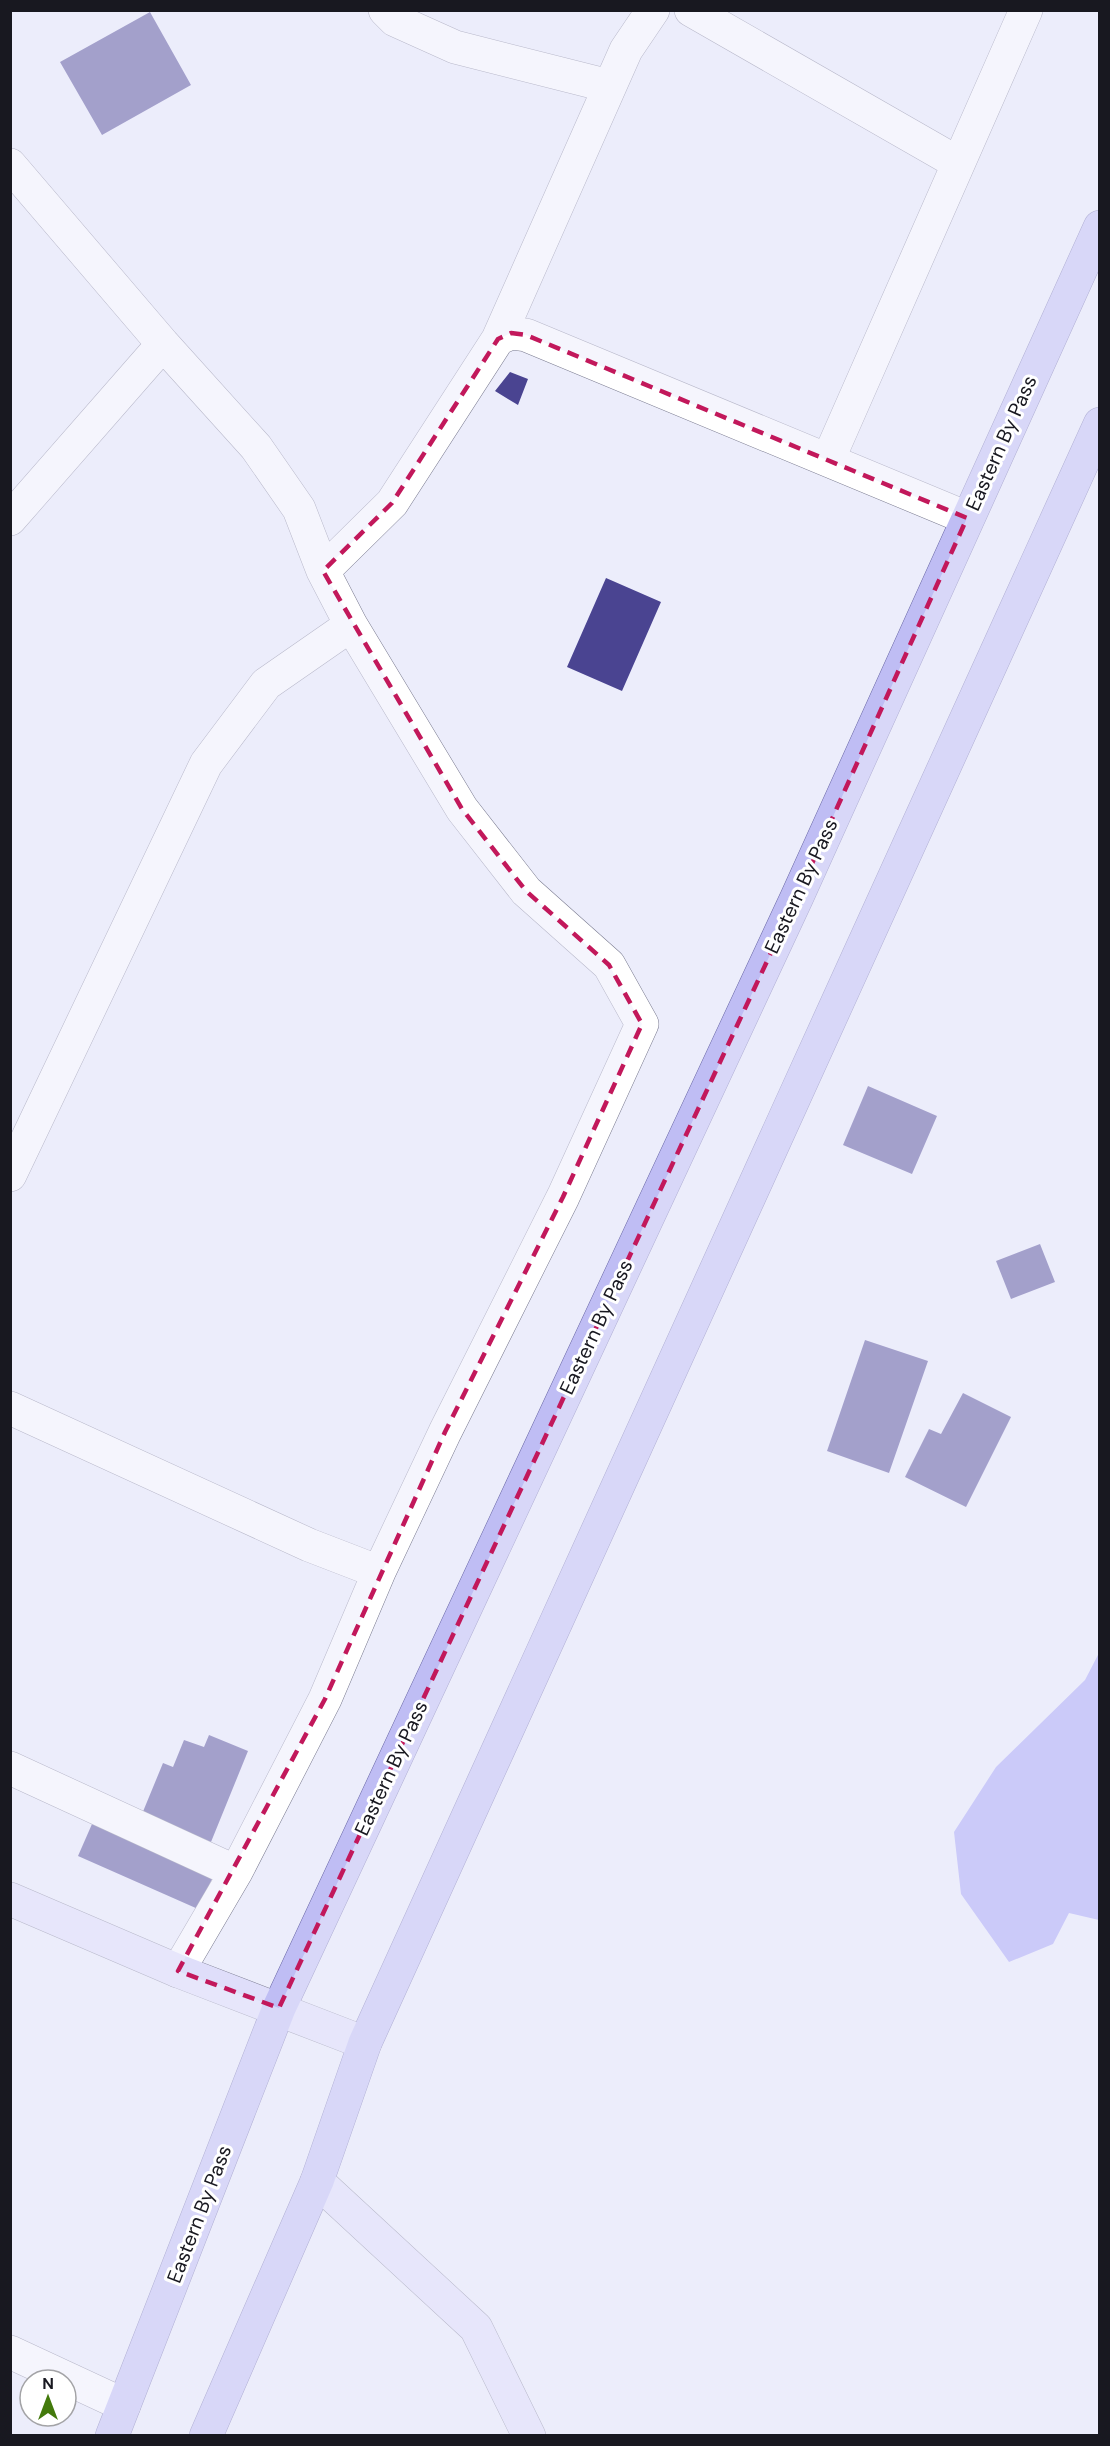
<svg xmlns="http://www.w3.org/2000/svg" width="1110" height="2446" viewBox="0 0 1110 2446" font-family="'DM Sans',sans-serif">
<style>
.water{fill:#a2a0f6}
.building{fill:#4a4491}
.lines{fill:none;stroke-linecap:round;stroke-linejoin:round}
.street-casing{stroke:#7a7b90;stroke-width:34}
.secondary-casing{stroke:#7a7b90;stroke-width:34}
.primary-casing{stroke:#6967a5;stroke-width:34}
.street{stroke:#fff;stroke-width:33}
.secondary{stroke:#dfdefa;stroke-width:33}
.primary{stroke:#bfbdf4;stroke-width:33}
.marked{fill:none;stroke:#c2185b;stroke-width:4.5;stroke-dasharray:12 8;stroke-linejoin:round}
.labels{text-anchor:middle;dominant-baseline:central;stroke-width:6;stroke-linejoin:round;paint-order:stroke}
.street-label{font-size:20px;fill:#181820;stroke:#fff}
</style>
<rect width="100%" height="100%" fill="#ecedfb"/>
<!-- water -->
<path class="water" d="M1099,1653V1920L1069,1913L1053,1944L1009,1962L961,1894L954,1832L996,1767L1085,1680Z"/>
<!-- building -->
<path class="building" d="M150,12L191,85L102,135L60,62Z
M510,372L528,379L518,405L495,391Z
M606,578L661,602L622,691L567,667Z
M868,1086L937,1116L912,1174L843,1145Z
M1040,1244L1055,1282L1011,1299L996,1261Z
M865,1340L928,1361L889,1473L827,1451Z
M963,1393L1011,1417L966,1507L905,1477L929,1429L941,1434Z
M209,1735L248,1751L211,1842L142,1814L163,1763L173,1767L184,1740L204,1747Z
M92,1824L213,1877L198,1909L78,1856Z"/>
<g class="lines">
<defs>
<path id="street" d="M385,10L395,20L455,47L609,86
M691,10L958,163
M10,165L163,344L256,447L299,509L323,571L351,625L462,809L526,891L609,965L642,1024L563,1197L445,1432L379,1572L309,1545L10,1408
M498,339L626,50L653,10
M828,460L1026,10
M10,519L163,344
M323,571L392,503L498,339L511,333L526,335L967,518
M10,1175L206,764L266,684L351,625
M10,1768L236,1872
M178,1971L236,1872L325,1699L379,1572
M10,2352L124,2405"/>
<path id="secondary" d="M10,1899L178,1971L365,2043
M317,2181L476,2328L529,2436"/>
<path id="primary" d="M112,2436L279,2008L797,897L1100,227
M206,2436L317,2181L365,2043L1100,424"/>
</defs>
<!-- street casing -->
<use href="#street" class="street-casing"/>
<!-- secondary casing -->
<use href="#secondary" class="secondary-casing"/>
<!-- primary casing -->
<use href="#primary" class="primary-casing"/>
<!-- street -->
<use href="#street" class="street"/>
<!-- secondary -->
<use href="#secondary" class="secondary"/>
<!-- primary -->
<use href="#primary" class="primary"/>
</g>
<!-- marked area -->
<path d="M0 0H1110V2446H0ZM511,333L526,335L967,518L797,897L279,2008L178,1971L325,1699L445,1432L563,1197L642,1024L609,965L526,891L462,809L323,571L392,503L498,339Z" fill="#ecedfb" fill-opacity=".55" fill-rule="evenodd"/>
<path class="marked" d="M511,333L526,335L967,518L797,897L279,2008L178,1971L325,1699L445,1432L563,1197L642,1024L609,965L526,891L462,809L323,571L392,503L498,339Z"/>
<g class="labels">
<!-- street labels -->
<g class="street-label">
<text transform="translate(1001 443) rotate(-66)">Eastern By Pass</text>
<text transform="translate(801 886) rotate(-65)">Eastern By Pass</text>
<text transform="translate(596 1327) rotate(-65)">Eastern By Pass</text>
<text transform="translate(391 1768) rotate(-65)">Eastern By Pass</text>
<text transform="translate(199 2214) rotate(-69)">Eastern By Pass</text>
</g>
</g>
<!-- border -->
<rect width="1110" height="2446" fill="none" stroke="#181820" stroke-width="24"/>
<!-- north arrow -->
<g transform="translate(48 2398)"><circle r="28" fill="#ffffff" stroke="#a3a3a6" stroke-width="1.5"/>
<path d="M0-4.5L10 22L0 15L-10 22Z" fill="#437a0c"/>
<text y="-9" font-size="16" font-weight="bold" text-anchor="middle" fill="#181820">N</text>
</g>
</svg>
